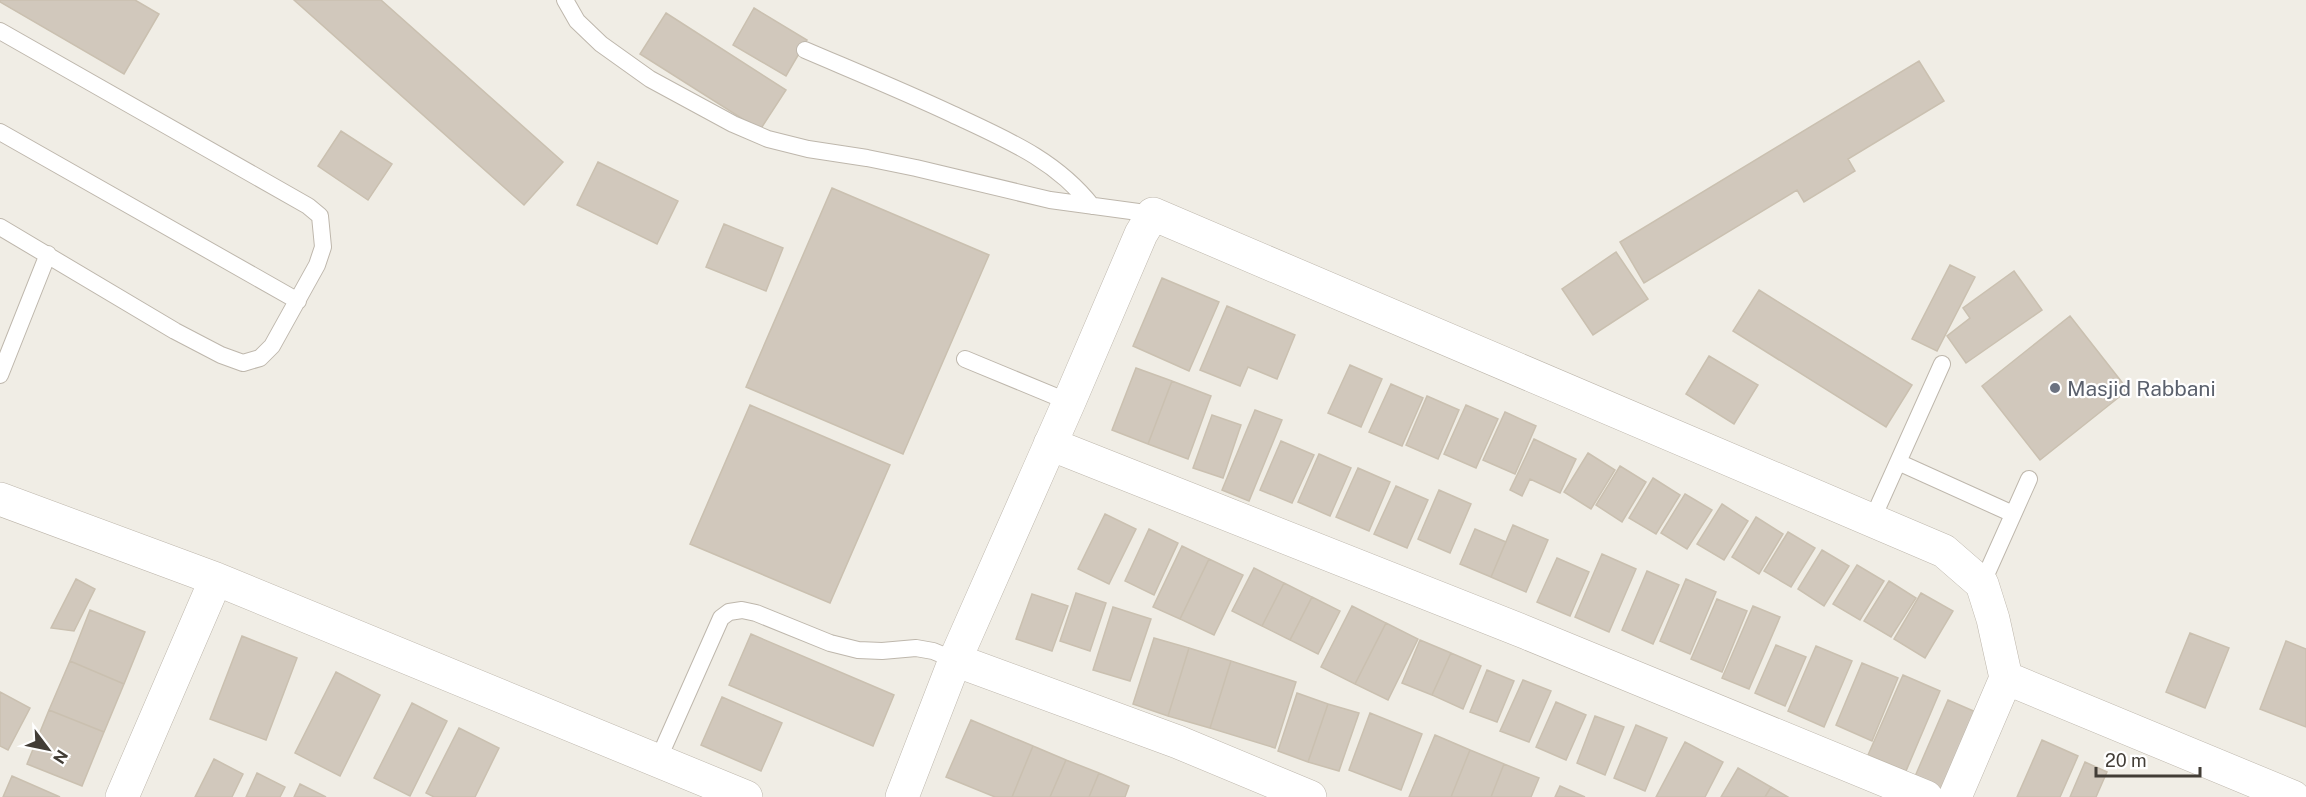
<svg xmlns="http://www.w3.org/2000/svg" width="2306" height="797" viewBox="0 0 2306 797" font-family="'Public Sans',sans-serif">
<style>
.building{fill:#d1c8bc;stroke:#cac0b0;stroke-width:1.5}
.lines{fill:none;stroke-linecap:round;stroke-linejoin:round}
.service-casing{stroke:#beb7ac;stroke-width:18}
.minor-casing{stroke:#beb7ac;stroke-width:34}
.service{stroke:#fff;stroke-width:16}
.minor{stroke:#fff;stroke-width:33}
.worship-dot{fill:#6b7280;stroke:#fff;stroke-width:2}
.labels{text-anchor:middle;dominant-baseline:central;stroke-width:4.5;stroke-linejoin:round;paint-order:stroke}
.worship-label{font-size:21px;fill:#5b616d;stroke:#fff;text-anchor:start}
</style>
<rect width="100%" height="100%" fill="#f0ede5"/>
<!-- building -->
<path class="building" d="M0,0H135L159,14L124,74L0,2Z
M294,0H381L563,162L524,205Z
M754,8L807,40L786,76L733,45Z
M666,13L786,90L760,130L640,54Z
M1919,61L1944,101L1848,159L1855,171L1804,202L1797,190L1644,283L1620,242Z
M341,131L392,164L368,200L318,166Z
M598,162L678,201L657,244L577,205Z
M832,188L989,255L903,454L746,387Z
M724,224L783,248L766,291L706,267Z
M1616,252L1648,299L1593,335L1562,289Z
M1950,265L1975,277L1937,351L1912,339Z
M2014,271L2042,310L1966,363L1947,336L1970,318L1963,308Z
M1162,278L1219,302L1189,371L1133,346Z
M1759,290L1912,385L1886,427L1733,331Z
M1227,306L1295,335L1277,379L1248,367L1240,386L1200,370Z
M2070,316L2128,390L2040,460L1982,386Z
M1709,356L1758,385L1734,424L1686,394Z
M1350,365L1382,379L1361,427L1328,413Z
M1136,368L1172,381L1148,444L1112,430Z
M1172,381L1211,396L1188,459L1148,444Z
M1391,384L1423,398L1402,446L1369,432Z
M1427,396L1459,410L1438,459L1406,445Z
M750,405L890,465L830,603L690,544Z
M1466,405L1498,419L1476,468L1444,454Z
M1255,410L1282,420L1249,501L1222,490Z
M1505,412L1536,426L1515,474L1483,460Z
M1212,415L1241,425L1223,478L1193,468Z
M1534,439L1576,459L1560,493L1530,479L1522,496L1510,490Z
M1281,441L1314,455L1292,503L1260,490Z
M1588,453L1615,470L1591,509L1564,492Z
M1319,454L1351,468L1330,516L1298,502Z
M1620,466L1646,482L1622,522L1596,505Z
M1358,468L1390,482L1369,531L1336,517Z
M1653,478L1680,495L1656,534L1629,518Z
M1396,486L1428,500L1407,548L1374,534Z
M1439,490L1471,504L1450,553L1418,539Z
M1685,494L1712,510L1687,549L1661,533Z
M1722,504L1748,521L1724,560L1697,544Z
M1105,514L1136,529L1109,584L1078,569Z
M1756,517L1783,534L1759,574L1732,557Z
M1513,525L1548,540L1526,592L1491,577Z
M1149,529L1178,543L1154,595L1125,581Z
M1475,529L1506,542L1491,577L1460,564Z
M1788,532L1815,548L1791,587L1764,571Z
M1182,546L1209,559L1180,619L1153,607Z
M1822,550L1849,566L1824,606L1798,589Z
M1602,554L1636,569L1609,632L1575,617Z
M1557,558L1589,572L1570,616L1537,602Z
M1209,559L1243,575L1214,635L1180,619Z
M1857,565L1884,581L1860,620L1833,604Z
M1254,568L1284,583L1262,626L1232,611Z
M1647,571L1679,585L1653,644L1622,630Z
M76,579L95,589L74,631L51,628Z
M1686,579L1716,592L1690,654L1660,641Z
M1889,581L1916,598L1891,637L1864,621Z
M1284,583L1312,597L1290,640L1262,626Z
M1076,593L1106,603L1090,651L1060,641Z
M1921,593L1953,611L1925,658L1894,639Z
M1032,594L1068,606L1052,651L1016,639Z
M1312,597L1340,611L1318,654L1290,640Z
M1717,599L1747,611L1722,672L1691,659Z
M1352,606L1386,623L1355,684L1321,667Z
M1753,606L1780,617L1749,689L1722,678Z
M1113,607L1151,619L1130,681L1093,670Z
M90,610L145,632L124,684L70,661Z
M1386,623L1418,639L1388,700L1355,684Z
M2190,633L2229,648L2205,708L2166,692Z
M751,634L894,695L873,746L729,685Z
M242,636L297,658L266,740L210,719Z
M1154,638L1189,648L1168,716L1133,704Z
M1420,640L1451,653L1432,695L1402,683Z
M2286,641L2306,649V727L2260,709Z
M1776,645L1806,657L1785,706L1755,693Z
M1816,646L1852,661L1824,727L1788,711Z
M1189,648L1231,661L1210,728L1168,716Z
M1451,653L1481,666L1463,709L1432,695Z
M70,661L124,684L104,732L49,710Z
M1231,661L1296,682L1275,748L1210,728Z
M1862,663L1898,678L1872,741L1836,725Z
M1487,670L1514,681L1497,722L1470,712Z
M336,672L380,695L340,776L295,753Z
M1903,675L1940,691L1906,771L1868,755Z
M1523,680L1551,691L1529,742L1500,731Z
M0,692L30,708L8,750L0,746Z
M1297,693L1328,704L1308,762L1278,751Z
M722,697L782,723L761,771L701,745Z
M1948,700L1985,716L1950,796L1913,781Z
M1556,702L1586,715L1566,760L1536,747Z
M412,703L447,721L410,796L374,778Z
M1328,704L1359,713L1339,771L1308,762Z
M49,710L104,732L82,786L27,764Z
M1370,713L1422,734L1401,790L1349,770Z
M1595,716L1624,727L1605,775L1577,763Z
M971,720L1033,746L1012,797H995L946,777Z
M1636,725L1667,738L1645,791L1614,778Z
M459,728L499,748L475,797H434L426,793Z
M1435,735L1470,750L1451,797H1409Z
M2042,740L2078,756L2060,797H2017Z
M1685,742L1723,762L1705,797H1656Z
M1033,746L1066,760L1050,797H1012Z
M1470,750L1504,764L1491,797H1451Z
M214,759L243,774L232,797H195Z
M1066,760L1099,773L1089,797H1050Z
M2085,762L2107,772L2096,797H2070Z
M1504,764L1539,778L1531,797H1491Z
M1738,768L1771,787L1765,797H1721Z
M257,773L285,787L280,797H246Z
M1099,773L1129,786L1125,797H1089Z
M12,776L60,797H3Z
M300,784L326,797H294Z
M1560,786L1585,797H1555Z
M1771,787L1788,797H1765Z"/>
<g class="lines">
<defs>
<path id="service" d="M565,0L577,21L601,44L650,79L733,124L768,139L808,149L867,158L916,168L1050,200L1153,214
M0,31L308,206L320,216L323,247L317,265L272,346L260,358L243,363L221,355L175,331L0,227
M805,50C854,71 903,91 952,114C1005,139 1055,159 1092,206
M0,132L298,301
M965,359L1069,402
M0,375L48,254
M1898,462L2013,514
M1872,520L1942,364
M1982,584L2029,479
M658,760L721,618L729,612L742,610L756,613L830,643L858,650L882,651L916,648L933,651L955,660"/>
<path id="minor" d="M1050,444L1527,633L1926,797
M0,499L216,579L746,797
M955,660L1178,742L1310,797
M122,797L216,579
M902,797L955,660L1069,402L1141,234L1153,214L1944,551L1982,584L1993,619L2006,678L2293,797
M1955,797L2006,678"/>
</defs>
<!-- service casing -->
<use href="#service" class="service-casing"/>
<!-- minor casing -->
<use href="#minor" class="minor-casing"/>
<!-- service -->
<use href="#service" class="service"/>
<!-- minor -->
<use href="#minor" class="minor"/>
</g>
<!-- markers -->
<circle class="worship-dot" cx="2055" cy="388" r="6"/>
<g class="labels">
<!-- worship labels -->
<g class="worship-label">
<text x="2067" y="388">Masjid Rabbani</text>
</g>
</g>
<!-- north arrow -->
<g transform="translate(48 749) rotate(122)" stroke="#ffffff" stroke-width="4.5" paint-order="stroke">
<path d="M0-4.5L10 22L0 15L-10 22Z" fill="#423d36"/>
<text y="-9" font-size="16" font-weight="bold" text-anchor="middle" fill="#423d36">N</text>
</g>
<!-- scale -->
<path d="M2096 767v9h104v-9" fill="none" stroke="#423d36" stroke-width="3"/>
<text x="2105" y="767" font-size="18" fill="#423d36" stroke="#ffffff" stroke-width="4.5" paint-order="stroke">20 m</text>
</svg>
